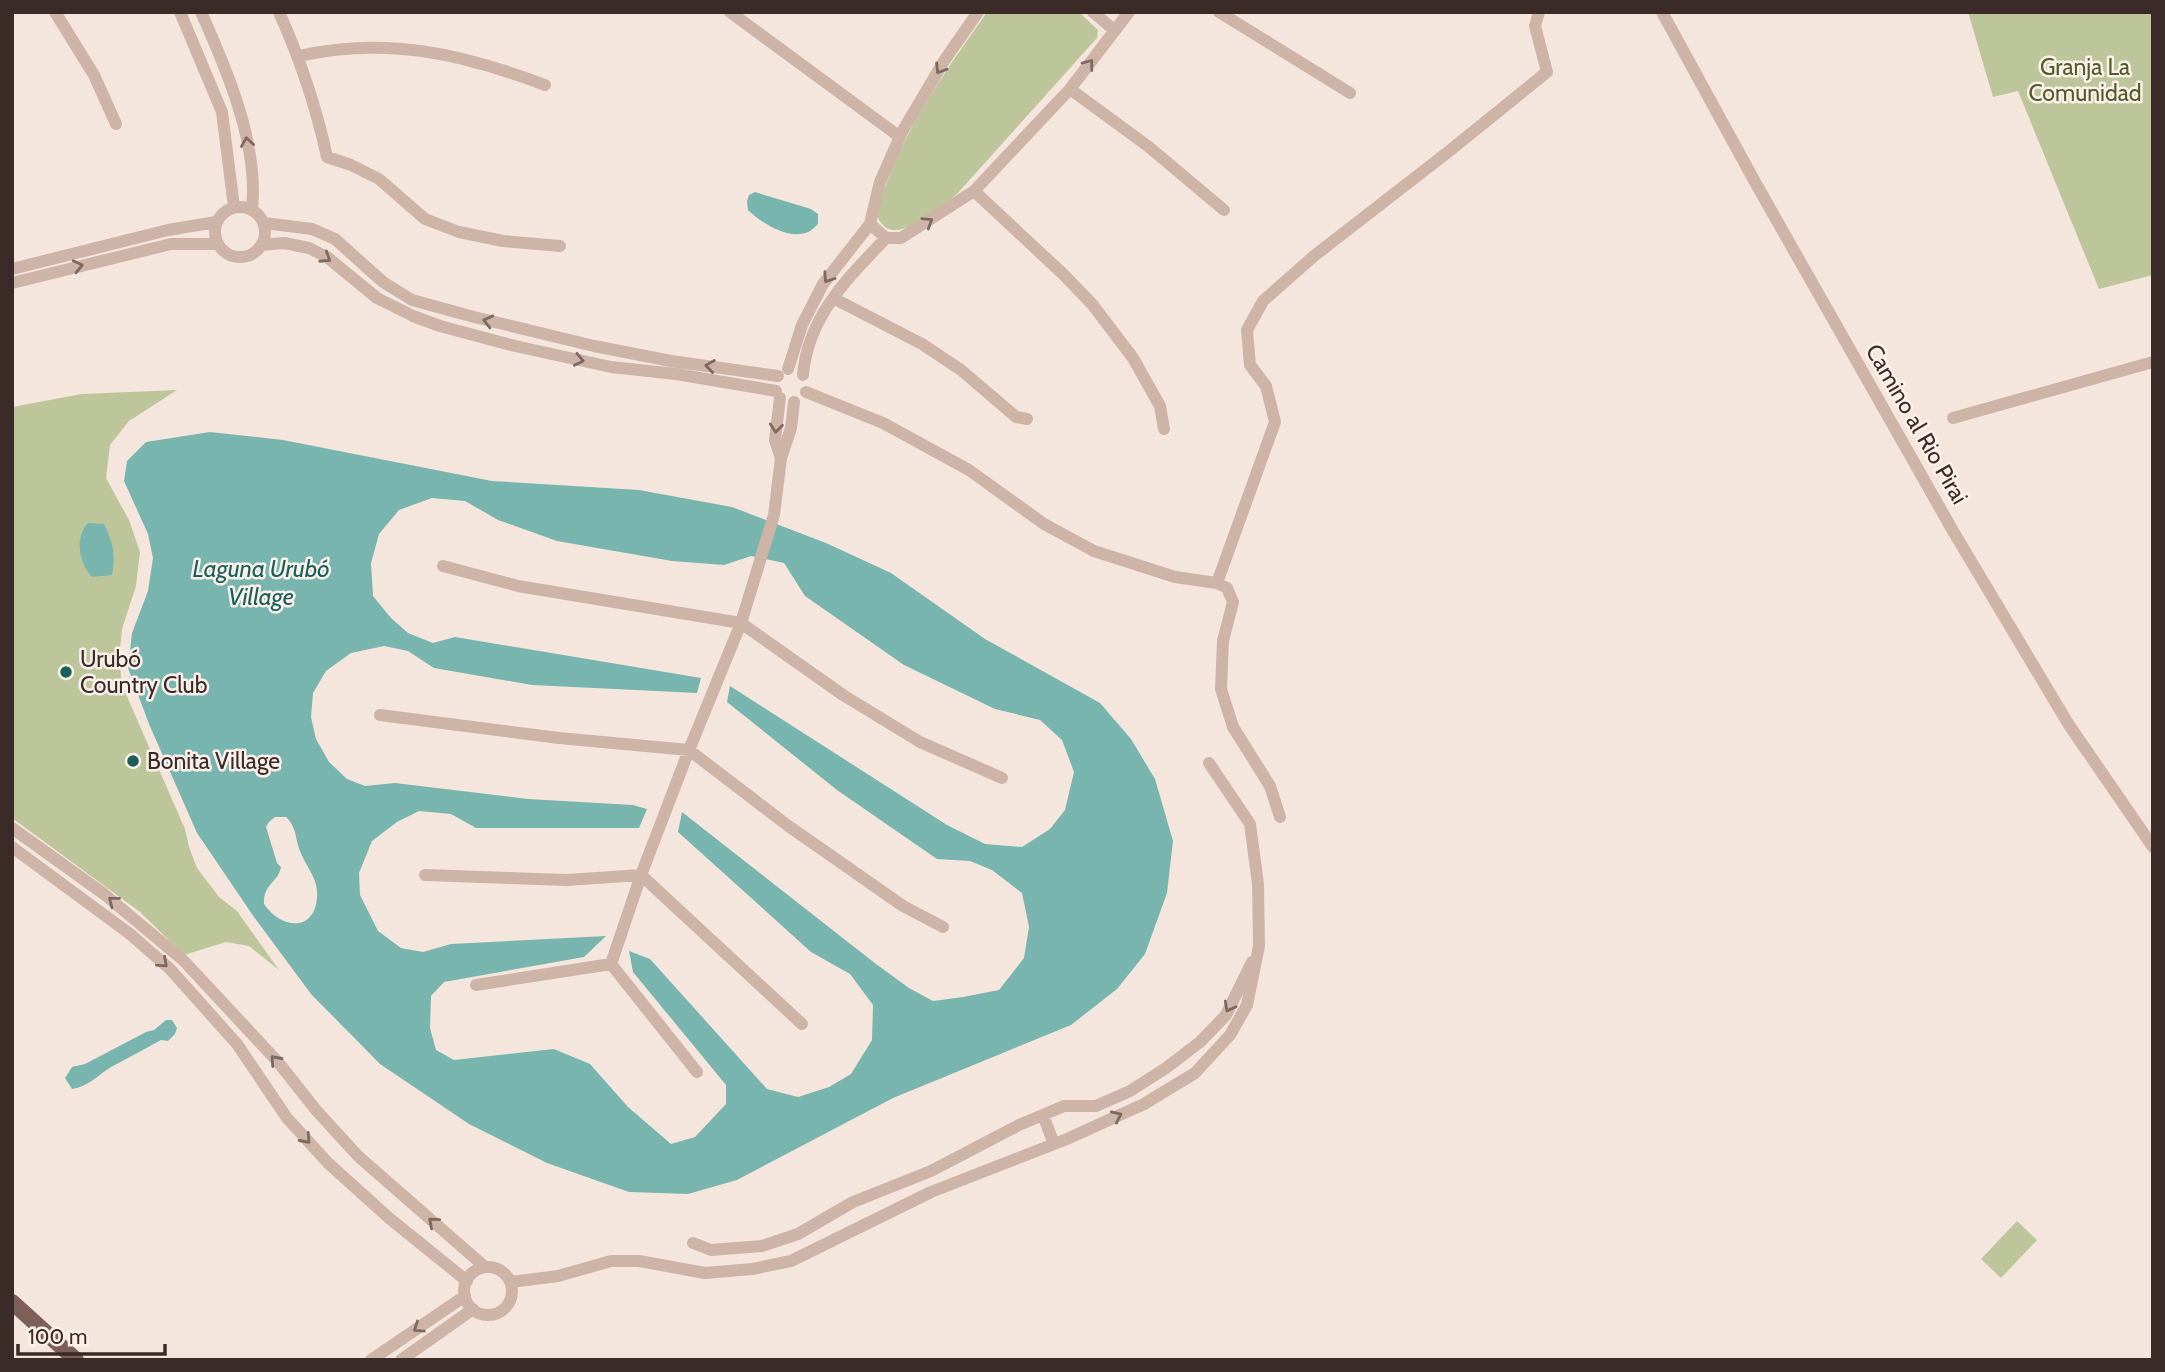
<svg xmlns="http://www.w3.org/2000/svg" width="2165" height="1372" viewBox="0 0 2165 1372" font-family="Cabin,sans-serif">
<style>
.green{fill:#bdc69b}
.water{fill:#79b5af;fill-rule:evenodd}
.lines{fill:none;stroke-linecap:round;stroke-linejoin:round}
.minor{stroke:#ceb4a7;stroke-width:12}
.major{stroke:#7e5f58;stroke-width:16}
.oneway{stroke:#7d6961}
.poi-dot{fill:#19605b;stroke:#fcf1ea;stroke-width:2.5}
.labels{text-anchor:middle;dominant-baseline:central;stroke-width:5;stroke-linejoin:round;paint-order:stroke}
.park-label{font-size:23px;fill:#505b29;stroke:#fcf1ea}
.street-label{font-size:23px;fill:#3a2b28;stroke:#fcf1ea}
.poi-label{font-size:23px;fill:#3a2b28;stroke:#fcf1ea;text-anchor:start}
.water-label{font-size:24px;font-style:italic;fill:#19605b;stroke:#fcf1ea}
</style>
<rect width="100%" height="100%" fill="#f5e6dd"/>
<!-- green -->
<path class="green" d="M987,12H1079L1098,30L1097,38L957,194C943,205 900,242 884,226C880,222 877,218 877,212C877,203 884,191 887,182C910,120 949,66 987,12Z
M1968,12H2153V275L2099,289L2018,91L1993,97Z
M177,390L129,421L110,445L106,478L129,520L140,552L136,586L122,629L119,658L122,685L185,829L189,847L197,868L219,897L237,911L279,970L249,946L226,942L184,955L140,912L12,818V407L82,394Z
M2017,1221L2037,1240L2001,1278L1981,1259Z"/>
<!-- water -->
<path class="water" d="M755,192L811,209L818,214V224C816,226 813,229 810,231C791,242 761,223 748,210L747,201L749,195Z
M210,432L283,440L492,481L639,490L732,507L826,543L891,573L985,639L1100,703L1131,739L1155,779L1173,841L1167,893L1145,954L1117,989L1071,1025L893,1098L737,1180L688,1194L629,1192L547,1163L469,1124L380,1064L311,994L254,917L197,833L149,724L128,668L132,633L148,591L153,558L148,534L124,481L127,461L146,442ZM432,498L465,501L498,520L557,541L672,561L724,565L751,556L784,563L805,596L904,665L995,709L1040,720L1062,740L1074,772L1065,810L1050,829L1022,847L985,844L947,825L730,686L727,702L837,790L937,859L970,861L992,870L1022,893L1029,927L1024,958L999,990L963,997L933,1001L909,988L876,964L682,812L678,832L811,952L850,974L873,1005L872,1040L851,1074L829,1087L798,1097L767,1089L650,959L629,951L633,972L726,1085V1104L695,1137L671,1144L628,1107L590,1064L554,1049L454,1060L436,1050L430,1028L431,996L444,982L584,957L606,936L451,944L423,952L401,948L378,931L360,895L359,873L372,841L397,822L419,811L451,814L476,828H639L647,809L633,805L528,799L395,783L365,786L347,779L329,762L316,739L311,717L313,693L326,671L351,653L384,646L408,651L434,668L532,685L697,693L701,678L455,637L433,643L408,633L391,618L373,596L371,563L379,534L399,510ZM275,817H286C297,828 295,838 300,851C305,865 316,876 317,891C319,931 283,932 264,904C263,884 278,883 281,867L277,863L266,827L269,822Z
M88,523L104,524C113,542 116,555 112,575L92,577C79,563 74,538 88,523Z
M166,1020H172L177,1028L175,1034L168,1041L161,1040C145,1049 128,1058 111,1067C98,1075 88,1087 72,1089L65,1078L72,1067L85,1064L146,1032L154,1030Z"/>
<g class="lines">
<!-- minor -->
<path class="minor" d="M55,12L94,75L116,124
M180,12L222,112L234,207
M201,12C227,70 259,145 252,209
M279,12C300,59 316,106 327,157L351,165L379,179L425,219L459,232L503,241L560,246
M730,12L900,137
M1093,12L1114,30
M1219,12L1350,93
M1662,12L1755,182L1953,531L2069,725L2153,847
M299,56C386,36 463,54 545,85
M1070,89L1149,147L1224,210
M974,191L1063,274L1092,304L1133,358L1160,406L1164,429
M215 232a25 25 0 1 1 50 0a25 25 0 1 1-50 0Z
M264,223L312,229L335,239L383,282L412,300L474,317L594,346L671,361L778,376
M870,224L886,238H901L974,191L1070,89L1129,12
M261,245L284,243L309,248L327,257L377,298L413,316L440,326L515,346L611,367L676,374L776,391
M12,269L168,230L216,222
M12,283L171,244H218
M833,298L922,344L961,370L1016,417L1027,419
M788,369L802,325L823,284L870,224L880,182L902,132L944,61L978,12
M803,375C808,316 848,278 886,238
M806,392L883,423L969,470L1044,524L1094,551L1175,577L1217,583L1227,588L1233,602L1223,641L1221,689L1233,727L1270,786L1280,817
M780,398L775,440L781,458
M1953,418L2153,362
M443,566L518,586L741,623L843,695L920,742L1002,778
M1217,583L1275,422L1266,386L1250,365L1247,330L1263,301L1314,256L1448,152L1547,72L1535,26L1539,12
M380,715L559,738L689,750L787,825L903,906L943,927
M12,828L104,894L183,960L278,1062L316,1110L358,1156L485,1267
M12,847L130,934L170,969L237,1044L287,1118L328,1163L389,1218L467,1281
M425,875L567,880L641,875L802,1024
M611,964L641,875L689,750L741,623L774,515L781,458L791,428L794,402
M476,985L611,964L697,1072
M1043,1115L1054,1144
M693,1243L711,1250L762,1246L798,1234L853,1202L931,1171L1019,1125L1064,1106H1096L1130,1091L1166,1068L1200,1042L1226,1015L1252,962
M464 1291a24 24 0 1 1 48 0a24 24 0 1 1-48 0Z
M511,1282L558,1276L611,1261H639L705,1273L752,1269L791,1261L931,1192L1067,1139L1144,1104L1195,1073L1230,1035L1247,1005L1259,946L1258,884L1250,824L1209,763
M371,1360L465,1296
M401,1360L473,1309"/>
<!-- major -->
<path class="major" d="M12,1302L76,1360"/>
</g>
<!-- one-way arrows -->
<defs><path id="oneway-chevron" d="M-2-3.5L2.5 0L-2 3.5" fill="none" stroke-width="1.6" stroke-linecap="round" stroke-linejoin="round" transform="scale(1.75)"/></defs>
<g class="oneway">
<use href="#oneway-chevron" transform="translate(1089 64) rotate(-53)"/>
<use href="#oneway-chevron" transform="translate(940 69) rotate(122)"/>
<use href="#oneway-chevron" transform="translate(247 142) rotate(-99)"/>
<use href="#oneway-chevron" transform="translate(928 222) rotate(-32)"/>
<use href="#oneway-chevron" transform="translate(326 258) rotate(33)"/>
<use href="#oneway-chevron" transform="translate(78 266) rotate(-13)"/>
<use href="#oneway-chevron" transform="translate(828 278) rotate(124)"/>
<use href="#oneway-chevron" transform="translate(488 321) rotate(-166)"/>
<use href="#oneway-chevron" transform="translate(579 360) rotate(12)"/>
<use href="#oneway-chevron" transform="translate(710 366) rotate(-172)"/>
<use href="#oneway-chevron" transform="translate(776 428) rotate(96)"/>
<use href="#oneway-chevron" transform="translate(113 901) rotate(-142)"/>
<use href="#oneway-chevron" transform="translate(163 963) rotate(42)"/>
<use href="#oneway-chevron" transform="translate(1229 1007) rotate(118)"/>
<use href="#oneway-chevron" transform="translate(275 1060) rotate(-132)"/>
<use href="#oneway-chevron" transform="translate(1117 1116) rotate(-25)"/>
<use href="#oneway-chevron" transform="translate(306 1139) rotate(48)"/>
<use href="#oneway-chevron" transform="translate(433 1222) rotate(-139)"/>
<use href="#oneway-chevron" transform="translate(418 1328) rotate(146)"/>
</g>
<!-- markers -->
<g class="poi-dot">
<circle cx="66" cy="672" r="7"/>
<circle cx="133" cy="761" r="7"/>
</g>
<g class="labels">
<!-- park labels -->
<g class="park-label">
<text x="2085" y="67">Granja La<tspan x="2085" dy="26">Comunidad</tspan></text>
</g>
<!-- street labels -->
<g class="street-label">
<text transform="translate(1917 424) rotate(60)">Camino al Rio Pirai</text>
</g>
<!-- poi labels -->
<g class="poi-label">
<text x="80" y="659">Urubó<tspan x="80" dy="26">Country Club</tspan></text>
<text x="147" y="761">Bonita Village</text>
</g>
<!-- water labels -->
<g class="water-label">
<text x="261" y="568">Laguna Urubó<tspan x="261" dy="28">Village</tspan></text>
</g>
</g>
<!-- border -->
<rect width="2165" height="1372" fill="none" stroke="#3a2b28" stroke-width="28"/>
<!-- scale -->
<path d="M18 1344v10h147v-10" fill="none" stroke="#3a2b28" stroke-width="3.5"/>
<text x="28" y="1344" font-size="21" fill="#3a2b28" stroke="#fcf1ea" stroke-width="5" paint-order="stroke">100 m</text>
</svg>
